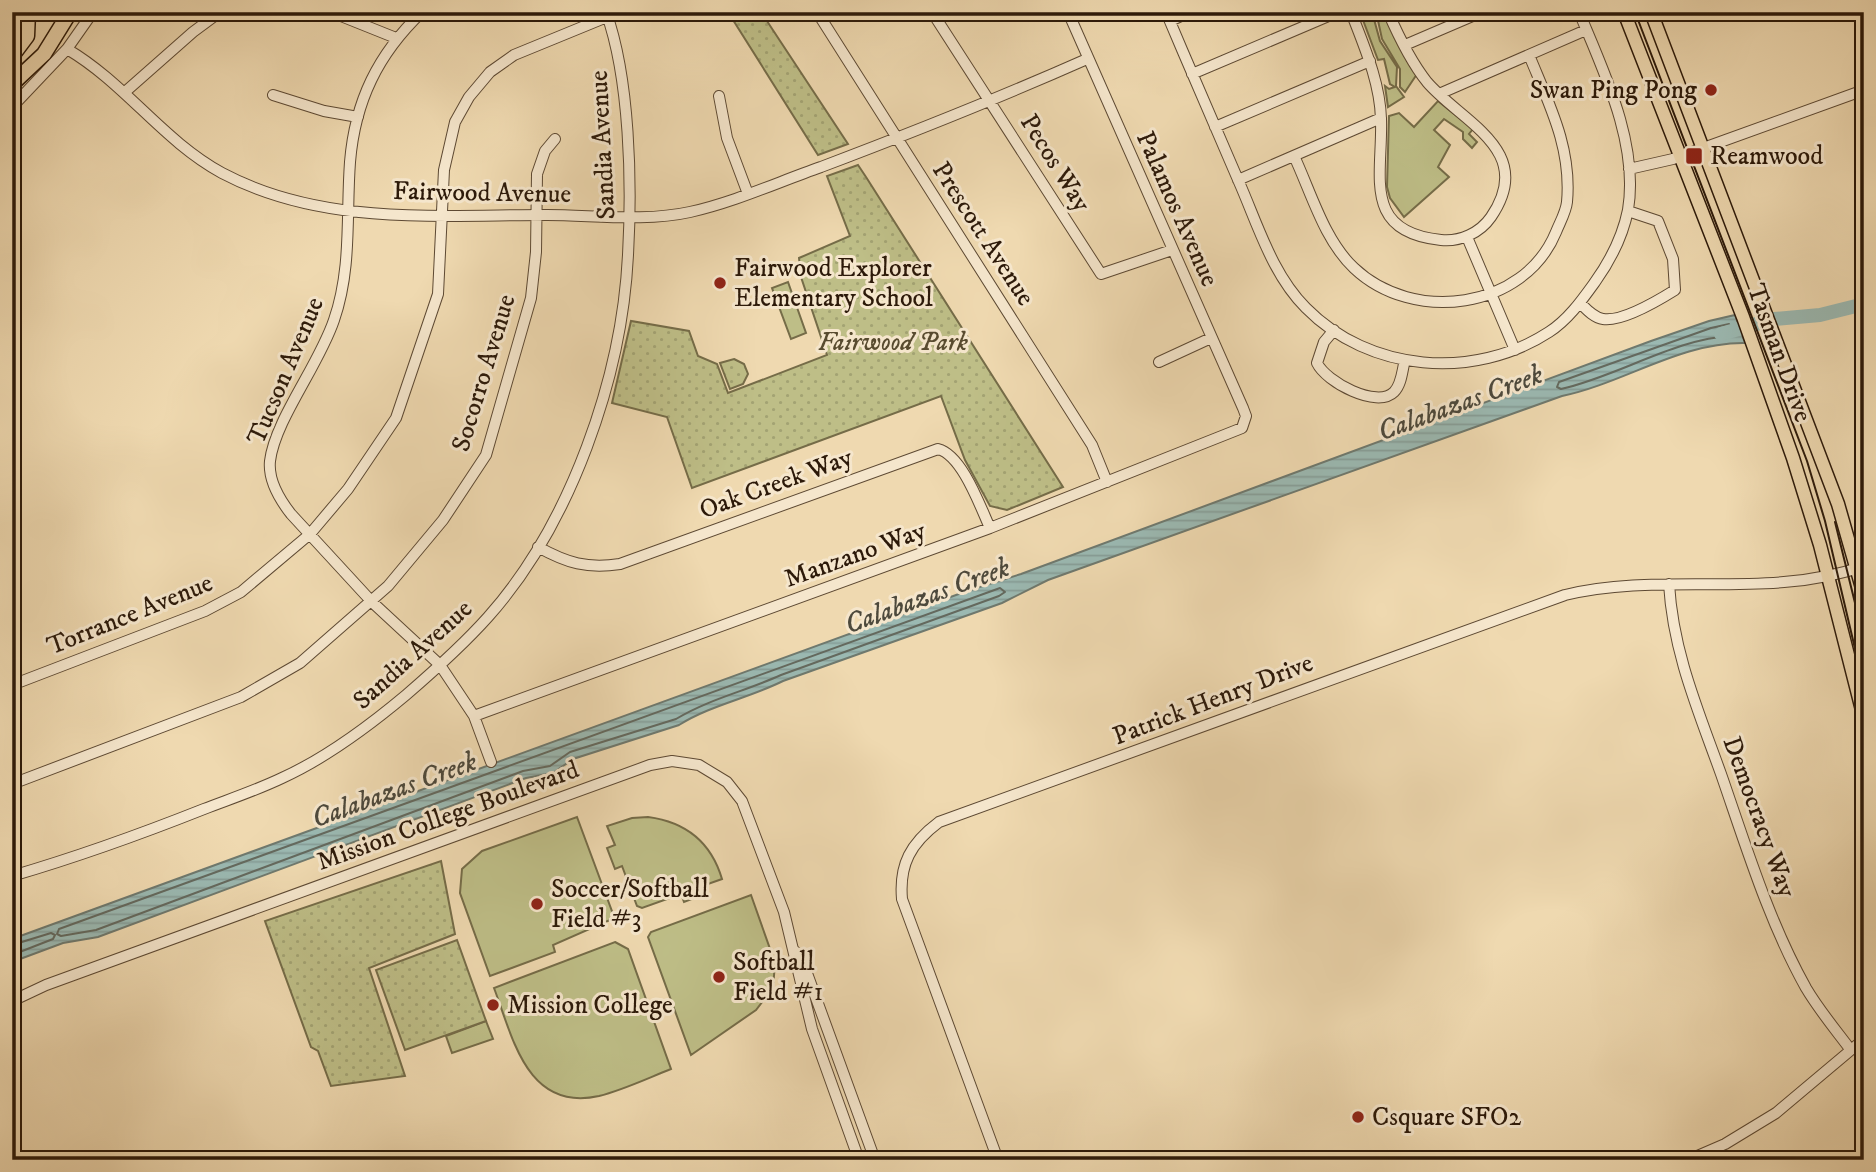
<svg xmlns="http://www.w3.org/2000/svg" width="1876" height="1172" viewBox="0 0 1876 1172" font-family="'IM FELL DW Pica',serif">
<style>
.grass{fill:#bebe87;stroke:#756c48;stroke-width:2}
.park{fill:url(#park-dots);stroke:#756c48;stroke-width:2}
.water{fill:url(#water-rules);stroke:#6f796e;stroke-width:2}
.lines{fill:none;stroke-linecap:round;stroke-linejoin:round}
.shore{stroke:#64695e;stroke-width:2}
.river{stroke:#9bb9b2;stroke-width:14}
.minor-casing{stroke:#5d4933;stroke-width:12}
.major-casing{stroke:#2c1909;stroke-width:15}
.highway-casing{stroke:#2c1909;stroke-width:17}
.minor{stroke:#f5e6cc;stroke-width:10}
.major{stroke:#efd9b0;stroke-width:12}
.highway{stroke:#efd9b0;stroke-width:14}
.tram{stroke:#2c1909;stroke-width:2}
.poi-dot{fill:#8f2418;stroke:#f5e6cc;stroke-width:2.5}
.labels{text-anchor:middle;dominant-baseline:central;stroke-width:6;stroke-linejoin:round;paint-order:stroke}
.poi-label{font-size:26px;fill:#2c1909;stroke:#f5e6cc;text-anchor:start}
.street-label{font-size:26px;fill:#2c1909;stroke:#f5e6cc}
.park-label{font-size:26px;font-style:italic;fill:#584b2f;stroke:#f5e6cc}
.water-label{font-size:28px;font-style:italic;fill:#4d493c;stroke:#f5e6cc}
</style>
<defs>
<pattern id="park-dots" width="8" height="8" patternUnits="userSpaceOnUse" patternTransform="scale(1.75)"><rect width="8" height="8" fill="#bebe87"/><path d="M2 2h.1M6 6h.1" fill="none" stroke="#a3a373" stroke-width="1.8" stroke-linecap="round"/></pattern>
<pattern id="water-rules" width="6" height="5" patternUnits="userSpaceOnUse" patternTransform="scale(1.75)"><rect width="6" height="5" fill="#9bb9b2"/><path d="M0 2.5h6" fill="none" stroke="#869e98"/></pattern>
</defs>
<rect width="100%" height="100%" fill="#efd9b0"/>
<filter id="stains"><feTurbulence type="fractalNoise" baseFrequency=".00286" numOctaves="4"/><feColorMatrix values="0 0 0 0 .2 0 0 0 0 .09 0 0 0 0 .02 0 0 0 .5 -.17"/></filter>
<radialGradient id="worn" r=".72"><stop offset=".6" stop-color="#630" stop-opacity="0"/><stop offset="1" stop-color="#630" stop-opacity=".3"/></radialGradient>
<!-- grass -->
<path class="grass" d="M1360,12H1372L1380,41L1397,67L1396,86L1404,97L1388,107L1385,86L1389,89L1395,87L1390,84L1384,59L1378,60Z
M1380,12H1383L1417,74L1405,92L1400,87V69L1382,39L1377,16Z
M1438,101L1473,129L1469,134L1477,142L1472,148L1463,139V132L1444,119L1434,130L1450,145L1438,167L1449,177L1404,217L1390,198L1387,187L1389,116L1399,113L1414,127Z
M788,282L806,333L791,339L772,288Z
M577,817L613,914L610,920L553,945L555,952L490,976L460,893L462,869L482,851Z
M648,817C686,822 711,842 722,879L702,886L705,894L684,902L681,894L642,908L637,906L622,866L615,869L607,848L615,845L607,826L632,818Z
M751,895L775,963L773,988L756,1010L691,1055L648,937L651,932Z
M615,942L628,949L671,1069C648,1078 623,1090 599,1096C527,1112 513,1038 494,988Z
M486,1021L493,1039L452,1053L446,1036Z"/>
<!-- park -->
<path class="park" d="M728,12H761L848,144L818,155Z
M858,165L866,177L1063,487L1007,510L990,506L965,460L941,396L692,488L667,417L612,403L631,321L689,331L698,356L717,364L728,393L827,355L801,277L799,258L850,236L827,176Z
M734,359L744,364L748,374L743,384L730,389L720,363Z
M441,861L455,934L369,968L405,1076L331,1086L318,1051L311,1047L265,921Z
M457,940L486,1021L405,1050L376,970Z"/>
<!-- water -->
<path class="water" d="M1735,315L1745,343C1681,342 1624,383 1562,396L1048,580L1002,603L783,681C749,698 711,705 679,725L573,759L553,773L526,778L98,937L63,943L12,962V939L967,591L1021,574L1651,341L1709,321Z"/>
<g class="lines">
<!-- shore -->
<path class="shore" d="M1729,324L1733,332L1731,336C1677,338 1616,377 1561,389L1557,387L1559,382L1711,328Z
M1000,588L1005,592L999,596L781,675C746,691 709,699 676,719L570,752L550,766L523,771L96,930L61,936L57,934L59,929Z
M12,945L51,933L55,935L53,939L12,955"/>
<!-- river -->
<path class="river" d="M1721,334L1774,319L1820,315L1864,304"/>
<defs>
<path id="minor" d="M331,12L396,38
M422,12C378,54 355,101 350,162C346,216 352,268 334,320C319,365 275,420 270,461C268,480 280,500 291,514L372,602L440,665L474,716L491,762
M817,12L1092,445L1107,482
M932,12L1101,274L1172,250
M1166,12C1190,69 1215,126 1239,182C1258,225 1272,274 1306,308C1369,372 1474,381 1549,332C1568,320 1582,300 1595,282C1610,261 1623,235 1628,210C1639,144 1604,72 1579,12
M1351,12C1364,46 1380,82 1381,119C1383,175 1361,232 1441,240C1460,242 1480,233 1491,217C1537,150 1461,122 1427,82C1411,62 1398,35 1388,12
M1170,21L1190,12
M1405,45L1482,12
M67,49C125,83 163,141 222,173C322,226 437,215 547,215C593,215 645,222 690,212C735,202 778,182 821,167C911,133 999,98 1087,59
M1192,74L1338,12
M125,92L193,32L220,12
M1439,94L1586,30
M273,95L324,111L358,117
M719,96L727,138L748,194
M12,107L67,49L93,12
M1215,127L1370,61
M1294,156C1311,192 1324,240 1354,268C1413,324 1524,310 1556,232C1560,222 1566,212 1567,202C1572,148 1549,104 1529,55
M1629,169L1673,159L1864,90
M1238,180L1381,118
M1467,237L1515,350
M1580,303C1586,309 1594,318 1603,319C1622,322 1659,300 1675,290L1673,259L1658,221L1628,211
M1334,330L1324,342L1317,363C1326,382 1377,409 1394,392C1402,384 1402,370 1405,360
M1159,362L1211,338
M538,547C567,563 587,569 620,564L938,449C962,455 980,506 990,528
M1669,584C1673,652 1698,710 1721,774C1746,846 1769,922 1806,988C1819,1010 1835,1029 1850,1049
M12,685L205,611L241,592L310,534L348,489L396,418L438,294L444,170L455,122L469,97L490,72L514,55L619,12
M474,716L990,528L1242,428L1246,416L1243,408L1068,12
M12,784L241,697L300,663L388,586L443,520L486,455L531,298L536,252L537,174L545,151L555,139
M12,876C77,857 141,834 204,809C230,799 257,790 282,778C326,758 369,726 406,695C435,670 463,645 488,617C571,524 622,377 628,255C632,183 630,79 606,12
M795,951L804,965L875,1160
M12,1001L46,985L650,765L672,761L699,765L727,782L742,801L784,912L812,1029L859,1160
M998,1160L902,899C899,864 911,843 939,822L1565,595C1662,571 1768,600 1864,566
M1688,1160L1725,1144L1776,1113L1864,1039"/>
<path id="major" d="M1624,12L1743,317L1793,458L1820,545L1864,718
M1651,12L1838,504L1864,595"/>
<path id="highway" d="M12,56L27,36L28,12
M12,84L44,54L70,12"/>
</defs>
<!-- minor casing -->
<use href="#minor" class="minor-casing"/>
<!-- major casing -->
<use href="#major" class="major-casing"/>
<!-- highway casing -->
<use href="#highway" class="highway-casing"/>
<!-- minor -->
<use href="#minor" class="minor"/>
<!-- major -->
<use href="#major" class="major"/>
<!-- highway -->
<use href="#highway" class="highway"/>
<!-- tram -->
<path class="tram" d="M1635,12L1807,461L1825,521L1864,687
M1835,522L1857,611"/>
</g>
<!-- markers -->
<g class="poi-dot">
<circle cx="1711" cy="90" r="7"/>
<rect x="1685" y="147" width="18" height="18" rx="3.5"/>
<circle cx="720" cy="283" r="7"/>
<circle cx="537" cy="904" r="7"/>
<circle cx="719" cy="977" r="7"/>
<circle cx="493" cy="1005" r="7"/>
<circle cx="1358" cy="1117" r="7"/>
</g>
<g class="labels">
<!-- poi labels -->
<g class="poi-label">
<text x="1697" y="90" text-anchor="end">Swan Ping Pong</text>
<text x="1710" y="156">Reamwood</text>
<text x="734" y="268">Fairwood Explorer<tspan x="734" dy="30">Elementary School</tspan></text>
<text x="551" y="889">Soccer/Softball<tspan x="551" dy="30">Field #3</tspan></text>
<text x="733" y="962">Softball<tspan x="733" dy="30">Field #1</tspan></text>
<text x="507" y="1005">Mission College</text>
<text x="1372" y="1117">Csquare SFO2</text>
</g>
<!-- street labels -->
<g class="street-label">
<text transform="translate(603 145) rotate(-93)">Sandia Avenue</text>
<text transform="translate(1055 163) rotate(58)">Pecos Way</text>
<text transform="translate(482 193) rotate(1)">Fairwood Avenue</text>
<text transform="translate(1177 209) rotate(66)">Palamos Avenue</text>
<text transform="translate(983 234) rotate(57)">Prescott Avenue</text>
<text transform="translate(1779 353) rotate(70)">Tasman Drive</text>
<text transform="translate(286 371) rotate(-67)">Tucson Avenue</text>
<text transform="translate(484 373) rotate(-73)">Socorro Avenue</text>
<text transform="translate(776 484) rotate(-20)">Oak Creek Way</text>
<text transform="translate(855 555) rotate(-20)">Manzano Way</text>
<text transform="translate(130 615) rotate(-22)">Torrance Avenue</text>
<text transform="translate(413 655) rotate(-42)">Sandia Avenue</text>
<text transform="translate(1213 700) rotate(-21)">Patrick Henry Drive</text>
<text transform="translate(448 816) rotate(-20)">Mission College Boulevard</text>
<text transform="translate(1759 817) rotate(70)">Democracy Way</text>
</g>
<!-- park labels -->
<g class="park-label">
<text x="893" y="342">Fairwood Park</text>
</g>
<!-- water labels -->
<g class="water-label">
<text transform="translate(1460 403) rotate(-20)">Calabazas Creek</text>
<text transform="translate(927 596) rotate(-20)">Calabazas Creek</text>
<text transform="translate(394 790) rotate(-20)">Calabazas Creek</text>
</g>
</g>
<!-- margin -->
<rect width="1876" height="1172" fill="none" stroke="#efd9b0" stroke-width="42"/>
<rect x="14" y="14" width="1848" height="1144" fill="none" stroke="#2c1909" stroke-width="3.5"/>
<rect x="21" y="21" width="1834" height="1130" fill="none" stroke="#2c1909" stroke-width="2"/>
<rect width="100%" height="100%" filter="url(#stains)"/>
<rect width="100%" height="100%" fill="url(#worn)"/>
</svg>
